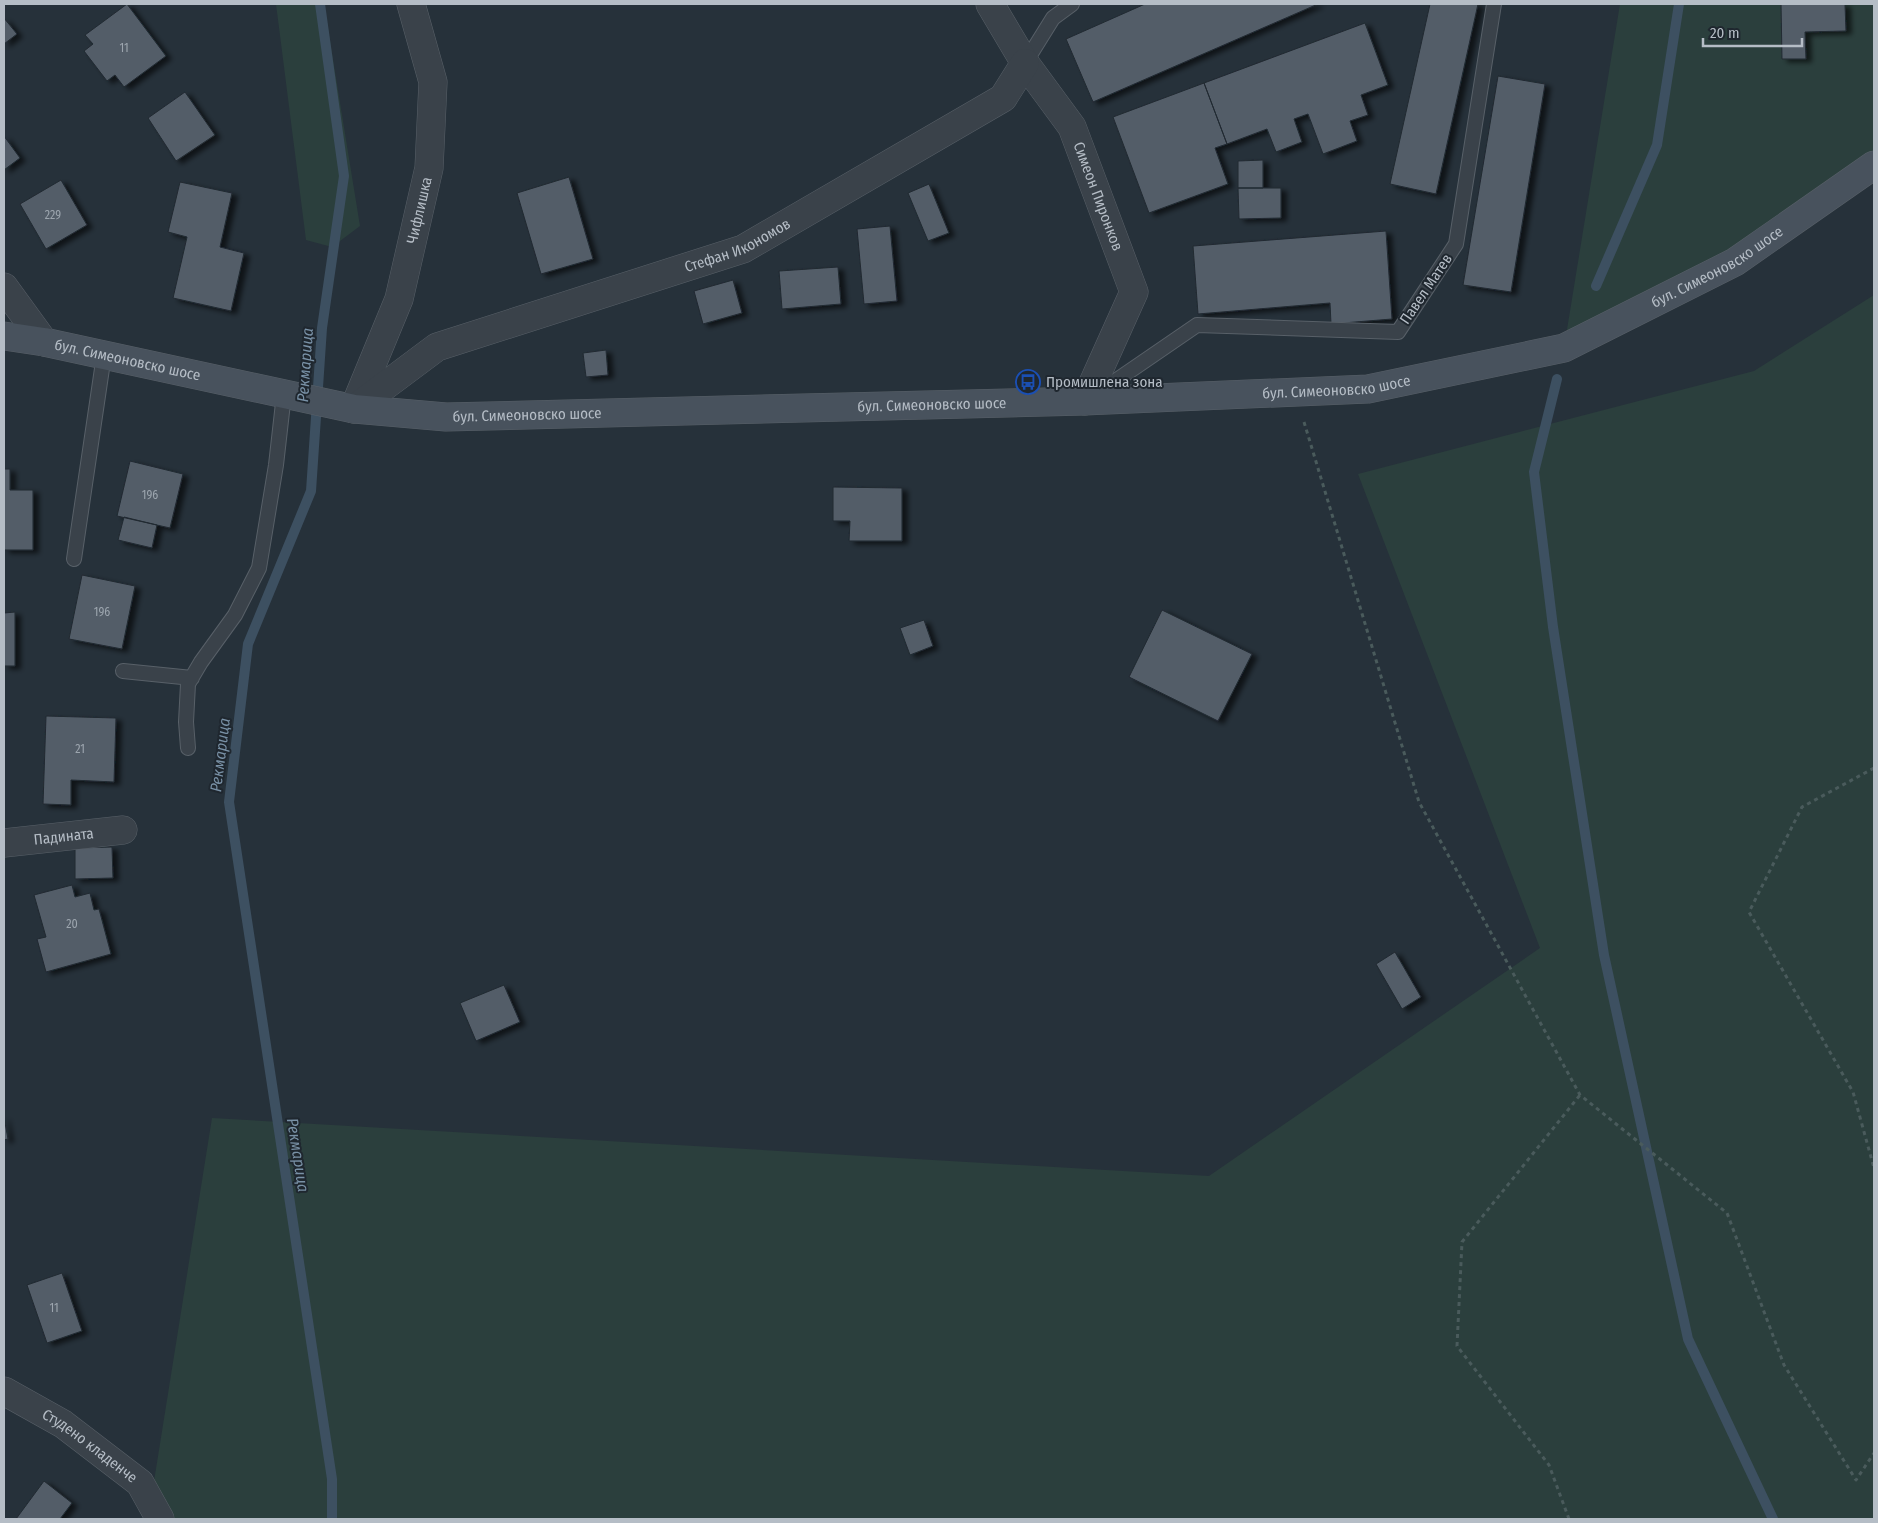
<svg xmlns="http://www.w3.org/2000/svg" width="1878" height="1523" viewBox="0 0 1878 1523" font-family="'Fira Sans Condensed',sans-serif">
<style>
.green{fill:#2b3f3d}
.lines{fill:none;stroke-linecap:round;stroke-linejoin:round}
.stream{stroke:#3d5061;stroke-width:10}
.building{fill:#525d68;stroke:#212931;filter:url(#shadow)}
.lane-casing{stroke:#586068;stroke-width:16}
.street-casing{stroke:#586068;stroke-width:29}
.secondary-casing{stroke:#586068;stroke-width:29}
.path{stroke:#4a5b5c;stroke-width:3;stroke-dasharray:4 4;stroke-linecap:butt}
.lane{stroke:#3a424a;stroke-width:14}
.street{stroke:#3a424a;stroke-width:28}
.secondary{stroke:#48525d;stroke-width:28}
.labels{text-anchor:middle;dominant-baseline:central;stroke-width:4;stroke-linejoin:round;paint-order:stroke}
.number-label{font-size:12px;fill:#9ca5ae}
.street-label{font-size:15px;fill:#b5bdc6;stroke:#1f272f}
.poi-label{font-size:15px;fill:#b5bdc6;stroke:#1f272f;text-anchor:start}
.water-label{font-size:16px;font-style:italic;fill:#7991a6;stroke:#1f272f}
</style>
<defs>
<filter id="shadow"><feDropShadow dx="5.5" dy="3" stdDeviation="2.5" flood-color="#0009"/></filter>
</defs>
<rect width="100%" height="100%" fill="#26313a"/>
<!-- green -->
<path class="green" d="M276,4H324L360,226L332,247L306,240Z
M1620,4H1874V165L1564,348Z
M1874,295V1519H148L212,1118L1209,1176L1540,948L1358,474L1754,371Z"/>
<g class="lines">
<!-- stream -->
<path class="stream" d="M320,4L344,176L322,328L311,491L248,644L229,802L332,1479V1519
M1596,286L1657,145L1679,4
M1557,379L1534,472L1553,627L1604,955L1688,1339L1773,1519"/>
</g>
<!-- building -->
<path class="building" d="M127,4L166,56L124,87L115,75L107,81L84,51L93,44L85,35Z
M1145,4H1318L1093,102L1066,39Z
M1430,4H1478L1436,194L1390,184Z
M1781,4H1845L1846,31L1805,32L1806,59H1782Z
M4,18L17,34L4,44Z
M1365,23L1388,85L1361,95L1368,115L1350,121L1357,141L1323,154L1308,114L1294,119L1302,142L1276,152L1267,129L1227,144L1204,83Z
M1498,76L1545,84L1511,292L1463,285Z
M1204,83L1227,144L1215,148L1228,184L1149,213L1113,117Z
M185,92L215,135L176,161L148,118Z
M4,136L20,158L4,170Z
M1263,160V188H1238V161Z
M569,177L593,259L541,274L517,193Z
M61,180L87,225L46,249L20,204Z
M180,182L232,193L220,247L244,253L231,311L173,298L187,237L168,232Z
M929,184L949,233L928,241L908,193Z
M1238,188H1281V218L1239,219Z
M890,226L897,301L864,304L857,229Z
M1386,231L1392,319L1331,324L1330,303L1198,314L1193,246Z
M838,267L841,304L782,309L779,271Z
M733,280L742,313L703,324L694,291Z
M606,350L608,375L586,377L583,353Z
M130,461L183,474L170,528L117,516Z
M4,469H10V490H33V550H4Z
M833,487L902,488V541H849L850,521H833Z
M124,517L157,525L152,548L118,540Z
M82,575L135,586L122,649L69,639Z
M1162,610L1252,654L1218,721L1129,677Z
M15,612V666H4V613Z
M924,620L933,646L910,655L900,628Z
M46,716L116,718L114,782L71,780V805L43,804Z
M112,847L113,878L75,879V848Z
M72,885L75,897L90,893L94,910L99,909L111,954L46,972L37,939L46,937L34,895Z
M1395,952L1421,997L1402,1009L1376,964Z
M504,985L520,1022L476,1041L460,1003Z
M4,1117L8,1139L4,1140Z
M62,1273L82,1331L47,1343L27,1285Z
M44,1481L72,1503L60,1519H16Z"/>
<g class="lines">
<defs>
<path id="lane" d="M1025,63L1053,18L1072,4
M1092,397L1197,325L1398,332L1456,244L1494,4
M74,559L104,355
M123,671L192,678
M188,748L186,722L188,684L201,662L235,615L259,568L276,465L284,394"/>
<g id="street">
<path id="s1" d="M990,4L1025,63L1072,127L1134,292L1085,401"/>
<path d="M4,287L44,342"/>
<path id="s2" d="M354,408L399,299L429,168L433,82L411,4"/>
<path id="s3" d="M354,409L437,347L743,249L1003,98L1025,63"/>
<path id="s4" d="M4,843L123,830"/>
<path id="s5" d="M4,1391L63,1424L140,1483L160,1519"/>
</g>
<g id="secondary">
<path id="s6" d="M4,336L44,342L354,409L446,417L1085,401L1368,389L1564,348L1735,262L1874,165"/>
</g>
</defs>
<!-- lane casing -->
<use href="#lane" class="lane-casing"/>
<!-- street casing -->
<use href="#street" class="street-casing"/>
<!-- secondary casing -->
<use href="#secondary" class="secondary-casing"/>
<!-- path -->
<path class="path" d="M1304,422L1419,802L1580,1095L1727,1213L1784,1365L1856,1480L1874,1453
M1874,768L1802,807L1749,912L1853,1092L1874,1168
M1569,1519L1549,1465L1457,1346L1462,1242L1580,1095"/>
<!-- lane -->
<use href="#lane" class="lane"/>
<!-- street -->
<use href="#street" class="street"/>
<!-- secondary -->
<use href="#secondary" class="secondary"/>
</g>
<!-- icons -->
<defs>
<symbol id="bus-ring" viewBox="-11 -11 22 22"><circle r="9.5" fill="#1f272f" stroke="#1a4fb4" stroke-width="1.5"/><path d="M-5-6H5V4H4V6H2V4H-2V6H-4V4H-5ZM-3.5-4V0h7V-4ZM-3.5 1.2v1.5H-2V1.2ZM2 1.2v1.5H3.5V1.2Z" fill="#1a4fb4"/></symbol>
</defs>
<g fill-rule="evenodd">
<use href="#bus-ring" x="1014" y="368" width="28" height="28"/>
</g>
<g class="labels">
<!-- number labels -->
<g class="number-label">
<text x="124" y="48">11</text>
<text x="53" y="215">229</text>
<text x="150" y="495">196</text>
<text x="102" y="612">196</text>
<text x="80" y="749">21</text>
<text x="72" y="924">20</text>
<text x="54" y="1308">11</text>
</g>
<!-- street labels -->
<g class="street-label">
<text stroke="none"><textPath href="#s1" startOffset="222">Симеон Пиронков</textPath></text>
<text stroke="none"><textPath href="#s2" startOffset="209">Чифлишка</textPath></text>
<text stroke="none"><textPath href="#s3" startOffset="421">Стефан Икономов</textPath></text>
<text stroke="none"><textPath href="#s6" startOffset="1746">бул. Симеоновско шосе</textPath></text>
<text transform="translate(1426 289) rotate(-56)">Павел Матев</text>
<text stroke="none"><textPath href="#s6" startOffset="126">бул. Симеоновско шосе</textPath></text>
<text stroke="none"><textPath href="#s6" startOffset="1341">бул. Симеоновско шосе</textPath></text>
<text stroke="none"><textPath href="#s6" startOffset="936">бул. Симеоновско шосе</textPath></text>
<text stroke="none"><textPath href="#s6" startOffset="531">бул. Симеоновско шосе</textPath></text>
<text stroke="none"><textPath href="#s4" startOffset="60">Падината</textPath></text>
<text stroke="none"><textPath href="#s5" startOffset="102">Студено кладенче</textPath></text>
</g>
<!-- poi labels -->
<g class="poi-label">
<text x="1046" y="382">Промишлена зона</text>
</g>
<!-- water labels -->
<g class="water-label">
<text transform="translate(305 365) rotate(-86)">Рекмарица</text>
<text transform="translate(220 755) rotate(-83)">Рекмарица</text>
<text transform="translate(298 1155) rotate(81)">Рекмарица</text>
</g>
</g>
<!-- border -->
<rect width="1878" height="1523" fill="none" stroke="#b5bdc6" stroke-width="10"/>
<!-- scale -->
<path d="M1703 38v8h99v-8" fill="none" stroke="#b5bdc6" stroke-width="2.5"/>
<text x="1710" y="38" font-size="15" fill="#b5bdc6" stroke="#1f272f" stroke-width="4" paint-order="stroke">20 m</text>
</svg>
